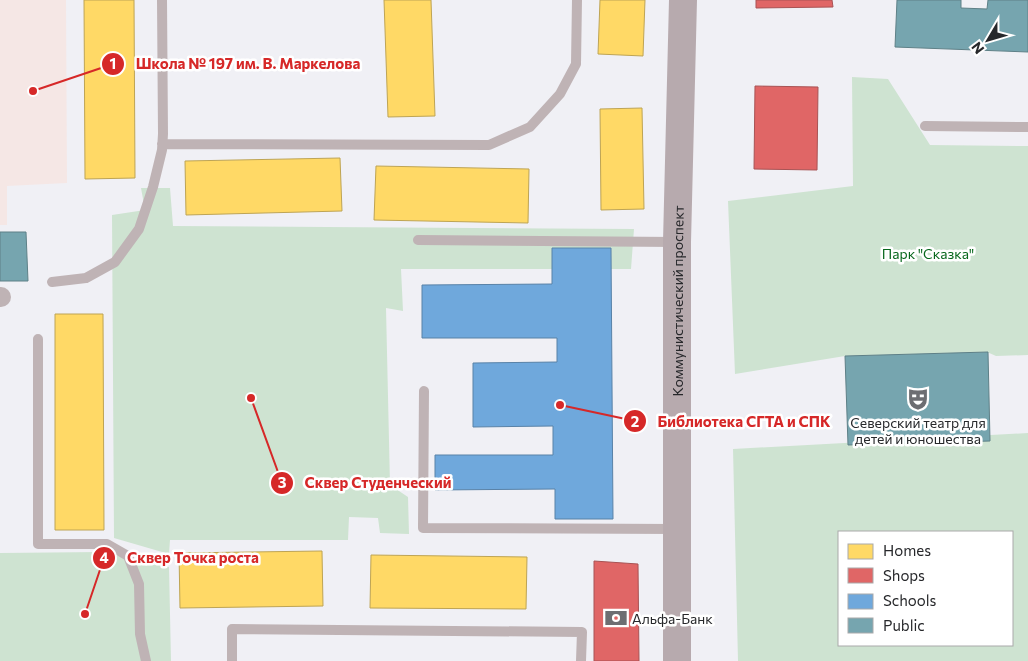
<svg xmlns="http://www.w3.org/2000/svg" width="1028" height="661" viewBox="0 0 1028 661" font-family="Commissioner,sans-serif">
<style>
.education{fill:#f5e7e5}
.green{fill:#cee3d1;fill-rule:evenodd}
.homes{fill:#ffd966;stroke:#bea454}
.shops{fill:#e06666;stroke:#a85354}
.schools{fill:#6fa8dc;stroke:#5982a7}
.public{fill:#76a5af;stroke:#5e8087}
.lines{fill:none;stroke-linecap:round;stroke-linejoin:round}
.lane{stroke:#bfb3b5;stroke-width:10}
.street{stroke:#bfb3b5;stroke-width:20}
.primary{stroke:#b7aaae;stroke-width:28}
.labels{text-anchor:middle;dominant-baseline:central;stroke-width:5;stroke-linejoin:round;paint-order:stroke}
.park-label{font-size:14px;fill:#07671c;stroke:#fff}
.street-label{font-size:14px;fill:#27282b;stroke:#fff}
.poi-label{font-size:14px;fill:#27282b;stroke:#fff}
.leader{fill:none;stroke:#d62828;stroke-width:2}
.callout-dot{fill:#d62828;stroke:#fff;stroke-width:2}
.mark-label{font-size:15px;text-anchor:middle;font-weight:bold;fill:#fff}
.callout-label{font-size:15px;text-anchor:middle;font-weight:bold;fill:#d62828;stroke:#fff;stroke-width:5;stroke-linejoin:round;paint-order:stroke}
</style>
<rect width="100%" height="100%" fill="#f0f0f5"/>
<!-- education -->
<path class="education" d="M0,0H66L67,183L7,186V225H0Z"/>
<!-- green -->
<path class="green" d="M852,77L888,79L930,145L1028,146V355L996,356L987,352L845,356L735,374L728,201L853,186Z
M141,188H170L173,226L634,229L631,269H401L403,311L386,308L390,485L408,497L409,534L380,533L378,518L349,517L348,540H170L169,554L114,538L112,215L145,210Z
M1028,433V661H738L733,449ZM839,532H1012V645H839Z
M100,552L169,567L171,661H0V553Z"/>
<!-- homes -->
<path class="homes" d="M84,0H134L135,178L85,179Z
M384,0H431L435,116L388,117Z
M600,0H645L643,56L598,54Z
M642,108L644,209L601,210L600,109Z
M340,158L342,211L186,215L185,161Z
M376,166L529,169L528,223L374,220Z
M55,314H103L104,530H55Z
M322,551L323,606L180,608L179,553Z
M371,555L527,557L526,609L370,608Z"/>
<!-- shops -->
<path class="shops" d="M756,0H832L833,7L756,8Z
M755,86L818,87L817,170L754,169Z
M594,561L638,564L639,661H594Z"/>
<!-- schools -->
<path class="schools" d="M552,248H611L613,519H555V489L435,490V455H553V426L473,427V363L557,362V338H422V285L552,284Z"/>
<!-- public -->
<path class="public" d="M897,0H961V8L987,9L988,0H1028V52L895,47Z
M0,232H26L28,281H0Z
M988,352L990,441L848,445L845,356Z"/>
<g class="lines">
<!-- lane -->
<path class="lane" d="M925,126L1028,127
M162,144L489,145L530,127L560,94L576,64L577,0
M418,240L677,242
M52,282L86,278L115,262L139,229L153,187L162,150L163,134L162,0
M38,339V544H107L128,556L139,584L140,634L146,661
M424,391L423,528L676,529
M232,661V629L582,632L581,661"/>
<!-- street -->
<path class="street" d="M0,297H1"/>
<!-- primary -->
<path class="primary" id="s1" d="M677,661V242L683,0"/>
</g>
<!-- icons -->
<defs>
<symbol id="theatre-bare" viewBox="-9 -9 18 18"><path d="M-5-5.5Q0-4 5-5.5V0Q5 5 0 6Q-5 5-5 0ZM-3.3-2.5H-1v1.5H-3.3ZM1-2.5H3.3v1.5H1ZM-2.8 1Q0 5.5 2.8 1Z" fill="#6d6e72" stroke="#fff" stroke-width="2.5" paint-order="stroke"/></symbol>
<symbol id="bank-bare" viewBox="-9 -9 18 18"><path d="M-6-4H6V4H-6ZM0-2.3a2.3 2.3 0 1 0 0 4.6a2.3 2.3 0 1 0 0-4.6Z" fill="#6d6e72" stroke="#fff" stroke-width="2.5" paint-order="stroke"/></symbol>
</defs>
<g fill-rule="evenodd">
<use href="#theatre-bare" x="902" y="383" width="32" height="32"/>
<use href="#bank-bare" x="600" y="602" width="32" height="32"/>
</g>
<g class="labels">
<!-- park labels -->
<g class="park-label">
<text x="928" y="253">Парк "Сказка"</text>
</g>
<!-- street labels -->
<g class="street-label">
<text stroke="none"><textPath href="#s1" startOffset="360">Коммунистический проспект</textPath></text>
</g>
<!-- poi labels -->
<g class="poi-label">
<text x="918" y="422">Северский театр для<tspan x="918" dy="16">детей и юношества</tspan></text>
<text x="632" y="618" text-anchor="start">Альфа-Банк</text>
</g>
</g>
<!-- callouts -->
<path class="leader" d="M33 91L113 64M560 405L635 421M251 398L282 483M85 614L104 558"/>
<g class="callout-dot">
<circle cx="33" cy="91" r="5"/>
<circle cx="560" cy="405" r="5"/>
<circle cx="251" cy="398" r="5"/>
<circle cx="85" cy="614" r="5"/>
<circle cx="113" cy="64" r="12"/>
<circle cx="635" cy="421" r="12"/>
<circle cx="282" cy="483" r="12"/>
<circle cx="104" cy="558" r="12"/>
</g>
<g class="mark-label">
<text x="113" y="69">1</text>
<text x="635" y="427">2</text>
<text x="282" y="488">3</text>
<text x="104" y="563">4</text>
</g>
<g class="callout-label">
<text x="248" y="69">Школа № 197 им. В. Маркелова</text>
<text x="744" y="427">Библиотека СГТА и СПК</text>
<text x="378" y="488">Сквер Студенческий</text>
<text x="193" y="563">Сквер Точка роста</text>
</g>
<!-- legend -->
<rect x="838" y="531" width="175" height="115" fill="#ffffff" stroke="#a9a9aa"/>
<rect x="848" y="544" width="25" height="15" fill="#ffd966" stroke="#a9a9aa"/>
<text x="883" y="556" font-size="15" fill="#27282b">Homes</text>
<rect x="848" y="568" width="25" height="15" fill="#e06666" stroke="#a9a9aa"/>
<text x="883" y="581" font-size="15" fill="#27282b">Shops</text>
<rect x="848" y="594" width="25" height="15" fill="#6fa8dc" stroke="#a9a9aa"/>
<text x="883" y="606" font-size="15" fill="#27282b">Schools</text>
<rect x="848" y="618" width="25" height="15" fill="#76a5af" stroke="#a9a9aa"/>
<text x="883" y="631" font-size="15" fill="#27282b">Public</text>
<!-- north arrow -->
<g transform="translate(988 40) rotate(232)" stroke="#ffffff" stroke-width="4" paint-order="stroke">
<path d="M0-4L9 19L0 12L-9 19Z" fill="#27282b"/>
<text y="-8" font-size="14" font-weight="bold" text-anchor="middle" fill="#27282b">N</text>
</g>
</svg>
